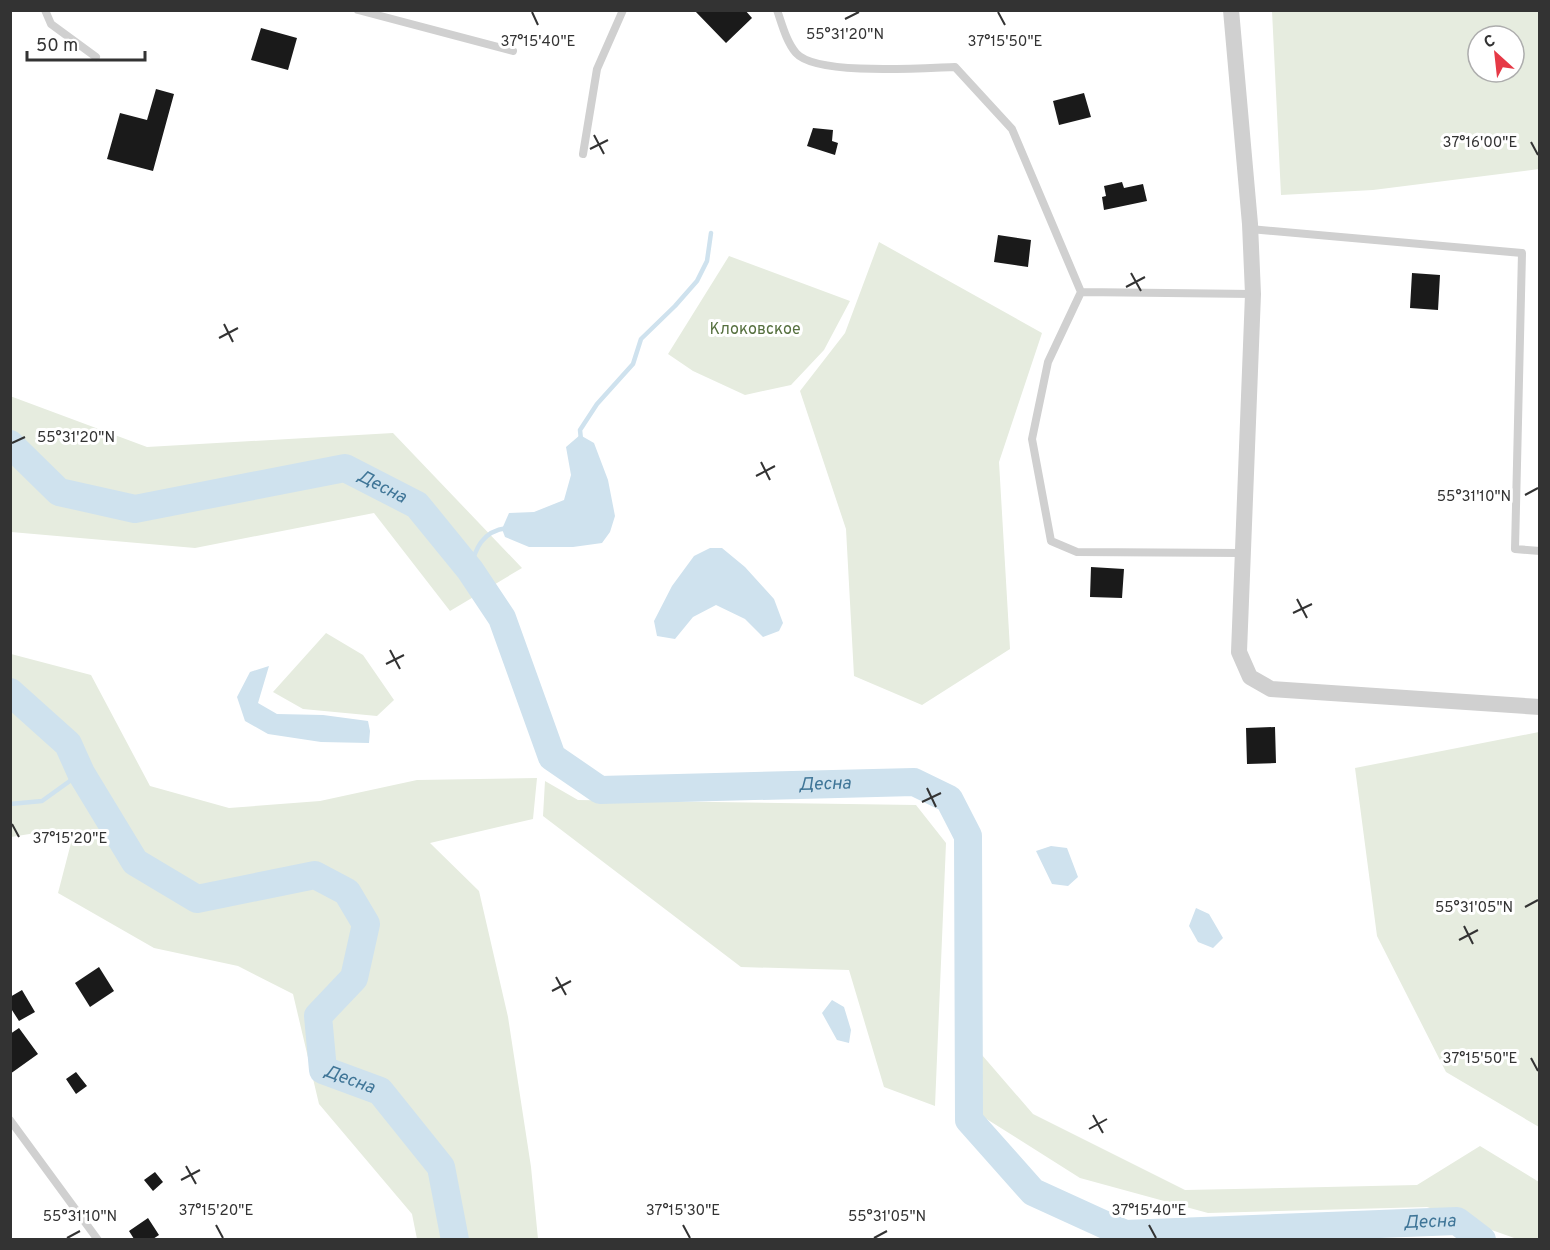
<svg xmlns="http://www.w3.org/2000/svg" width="1550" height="1250" viewBox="0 0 1550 1250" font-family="Overpass,sans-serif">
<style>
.green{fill:#e6ecdf;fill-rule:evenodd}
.water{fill:#cfe2ee}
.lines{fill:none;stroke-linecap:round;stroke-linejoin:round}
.stream{stroke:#cfe2ee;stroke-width:4.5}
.river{stroke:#cfe2ee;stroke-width:28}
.building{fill:#1a1a1a}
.service{stroke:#d0d0d0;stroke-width:8}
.minor{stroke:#d0d0d0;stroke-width:16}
.ticks{fill:none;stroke:#333;stroke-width:2}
.labels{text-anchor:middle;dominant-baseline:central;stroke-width:6;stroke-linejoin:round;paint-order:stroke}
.park-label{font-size:16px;fill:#56703f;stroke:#fff}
.water-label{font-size:18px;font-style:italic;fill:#3f7597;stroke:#fff}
.ticks-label{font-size:15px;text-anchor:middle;fill:#333;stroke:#fff;stroke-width:6;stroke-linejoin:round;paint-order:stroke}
</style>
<rect width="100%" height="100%" fill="#fff"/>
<!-- green -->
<path class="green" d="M1272,11H1539V169L1373,190L1281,195ZM1478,36H1514V72H1478Z
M879,242L1042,333L999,462L1010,649L922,705L854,676L846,529L800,391L845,333Z
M729,256L850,301L824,350L791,385L745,395L693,371L668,354Z
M10,396L147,447L393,433L522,568L450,611L374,513L195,548L11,532Z
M326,633L363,655L394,700L377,716L303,709L273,692Z
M11,654L91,675L150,786L229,808L320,801L417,780L537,778L533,819L430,843L479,891L508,1017L531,1167L538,1239H417L412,1214L319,1104L293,994L238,966L154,948L58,893L71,843L54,830L11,837Z
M1539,732H1540L1539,1127L1446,1072L1377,936L1355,768Z
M545,781L578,800L916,805L946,843L935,1106L884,1087L849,970L741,967L543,816Z
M982,1055L1033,1114L1185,1190L1417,1185L1480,1146L1539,1182V1239H1517L1427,1207L1208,1213L1080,1178L977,1113Z"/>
<!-- water -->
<path class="water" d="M580,435L594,443L608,480L615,516L610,532L602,543L573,547H529L505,537L502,529L509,513L534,512L564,500L571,475L566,447Z
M710,548H722L745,567L774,599L783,623L779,631L763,637L745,619L716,605L693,617L675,639L657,636L654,621L672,586L694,556Z
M269,666L258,703L277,714L323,715L368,721L370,731L369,743L321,742L268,734L245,721L237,697L250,672Z
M1051,846L1067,848L1078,877L1068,886L1052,884L1036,851Z
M1196,908L1209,914L1223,938L1213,948L1198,942L1189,926Z
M832,1000L844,1007L851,1030L849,1043L837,1040L822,1013Z"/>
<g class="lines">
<!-- stream -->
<path class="stream" d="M581,440L580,430L597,404L633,364L641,339L675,306L697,281L707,261L711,233
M470,570C475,549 482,531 507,528
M10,804L42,801L81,773"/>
<!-- river -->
<g class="river">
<path id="s1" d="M10,444L59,492L135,509L345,468L417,505L470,570L502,618L552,757L600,790L914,782L949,799L968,836L969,1120L1033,1192L1125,1234L1457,1221L1482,1240"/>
<path id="s2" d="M10,692L68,744L81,773L135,862L197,899L315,875L347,892L366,924L354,978L318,1016L323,1070L380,1091L441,1167L455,1240"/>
</g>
</g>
<!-- building -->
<path class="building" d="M694,10H745L752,18L726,43Z
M261,28L297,38L288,70L251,60Z
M156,89L174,94L153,171L107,159L120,113L147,120Z
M1084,93L1091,117L1059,125L1053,101Z
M813,128L833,130L832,141L838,143L835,155L807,146Z
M1122,182L1124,188L1143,184L1147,201L1104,210L1102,197L1106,196L1104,186Z
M998,235L1031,240L1028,267L994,262Z
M1412,273L1440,275L1438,310L1410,308Z
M1091,567L1124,569L1122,598L1090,597Z
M1275,727L1276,763L1247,764L1246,728Z
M99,967L114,991L90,1007L75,983Z
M22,990L35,1012L19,1021L10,1007V997Z
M19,1028L38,1054L10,1074V1034Z
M76,1072L87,1086L76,1094L66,1079Z
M155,1172L163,1182L153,1191L144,1180Z
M148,1218L159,1235L153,1239H134L129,1231Z"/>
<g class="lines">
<!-- service -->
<path class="service" d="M45,10L51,24L96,57
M358,10L513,51
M777,10C782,24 786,41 796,53C816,76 924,68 955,67L1012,129L1081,292L1048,362L1032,439L1051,541L1077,552L1242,553
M583,154L597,69L623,10
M1250,229L1522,253L1515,549L1540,551
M1081,292L1253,294
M10,1120L98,1240"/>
<!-- minor -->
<path class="minor" d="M1231,10L1250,224L1253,294L1239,652L1250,677L1271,689L1540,707"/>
</g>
<!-- ticks -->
<path class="ticks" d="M532,12L538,25M998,12L1005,25M845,19L859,12M594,135L604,154M1531,142L1538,155M590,149L608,140M1131,273L1141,291M1126,287L1145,277M224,324L233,342M219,338L238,328M12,443L25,437M761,462L770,480M756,476L775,466M1525,495L1538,488M1297,599L1307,618M1293,613L1312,604M390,650L400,669M386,664L404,655M927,788L936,807M922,802L941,793M12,824L19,837M1525,907L1538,900M1464,926L1473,944M1459,940L1478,930M556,977L566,995M552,991L571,981M1531,1058L1538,1071M1093,1115L1103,1133M1089,1129L1107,1119M186,1166L196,1184M181,1180L200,1170M216,1225L223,1238M683,1225L690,1238M1149,1225L1156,1238M67,1238L80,1231M874,1238L887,1231"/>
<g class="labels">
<!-- park labels -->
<g class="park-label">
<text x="755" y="330">Клоковское</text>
</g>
<!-- water labels -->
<g class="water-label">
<text stroke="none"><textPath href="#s1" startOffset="402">Десна</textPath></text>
<text stroke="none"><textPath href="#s1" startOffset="1014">Десна</textPath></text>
<text stroke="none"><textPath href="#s2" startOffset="670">Десна</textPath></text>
<text stroke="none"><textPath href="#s1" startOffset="1970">Десна</textPath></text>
</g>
</g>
<g class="ticks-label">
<text x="845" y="39">55°31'20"N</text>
<text x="538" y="46">37°15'40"E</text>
<text x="1005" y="46">37°15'50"E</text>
<text x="1480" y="147">37°16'00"E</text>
<text x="76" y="442">55°31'20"N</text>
<text x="1474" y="501">55°31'10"N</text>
<text x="70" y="843">37°15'20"E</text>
<text x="1474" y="912">55°31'05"N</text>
<text x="1480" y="1063">37°15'50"E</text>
<text x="216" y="1215">37°15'20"E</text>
<text x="683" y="1215">37°15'30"E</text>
<text x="1149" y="1215">37°15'40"E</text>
<text x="80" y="1221">55°31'10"N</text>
<text x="887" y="1221">55°31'05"N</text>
</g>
<!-- border -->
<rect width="1550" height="1250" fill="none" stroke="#333333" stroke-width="24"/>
<!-- north arrow -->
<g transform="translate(1496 54) rotate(333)"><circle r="28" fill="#ffffff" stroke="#adadad" stroke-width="1.5"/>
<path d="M0-4.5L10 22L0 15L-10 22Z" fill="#e63946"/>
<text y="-9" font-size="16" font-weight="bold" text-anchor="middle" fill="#333333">С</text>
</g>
<!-- scale -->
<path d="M27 51v9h118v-9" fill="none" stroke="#333333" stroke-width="3"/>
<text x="36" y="51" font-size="18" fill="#333333" stroke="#ffffff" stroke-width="4.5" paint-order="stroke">50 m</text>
</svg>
